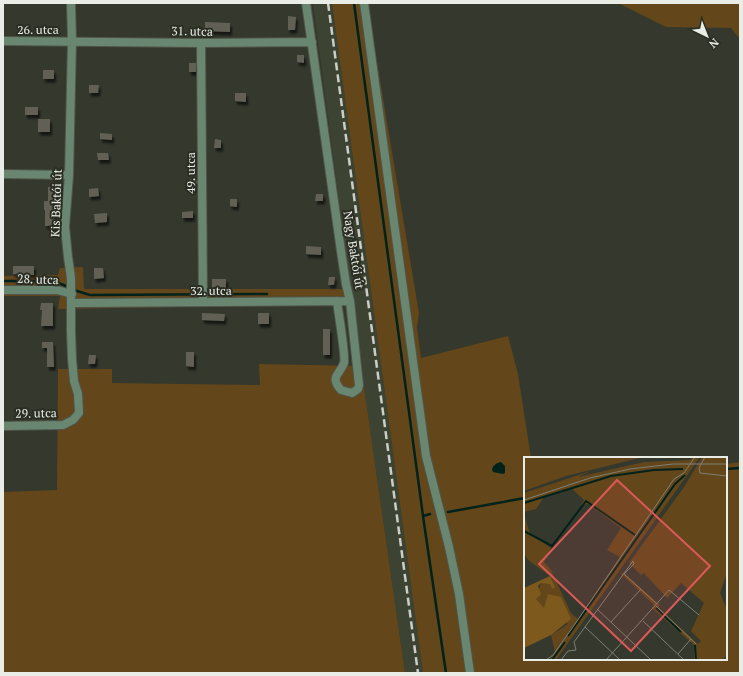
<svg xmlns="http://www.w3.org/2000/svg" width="743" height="676" viewBox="0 0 743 676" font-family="'PT Serif',serif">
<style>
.built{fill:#3c4332}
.green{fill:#63461a}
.water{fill:#00221b}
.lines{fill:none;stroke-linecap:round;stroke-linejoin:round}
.stream{stroke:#00221b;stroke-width:2.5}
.building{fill:#626054;filter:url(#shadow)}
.street-casing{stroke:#51554b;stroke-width:10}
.street{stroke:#698770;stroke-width:8}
.rail{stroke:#cbcec6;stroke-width:2.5;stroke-dasharray:8 4;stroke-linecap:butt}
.labels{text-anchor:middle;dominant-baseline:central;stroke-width:4;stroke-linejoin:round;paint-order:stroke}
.street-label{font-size:12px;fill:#eaede6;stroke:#2a2e23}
.inset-river{fill:none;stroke:#00221b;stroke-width:2}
.inset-road{fill:none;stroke:#7d8077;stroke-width:1}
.view{fill:#db5958;fill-opacity:0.15;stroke:#db5958;stroke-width:2}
.inset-edge{fill:none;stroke:#eaede6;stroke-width:2}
</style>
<defs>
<filter id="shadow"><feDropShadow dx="2" dy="3.5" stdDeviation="1" flood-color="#0009"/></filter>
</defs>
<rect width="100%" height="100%" fill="#34382d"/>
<!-- built -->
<path class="built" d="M313,3H332L423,673H405L361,366Z"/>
<!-- green -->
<path class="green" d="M332,3H367L419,313L417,327L421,358L508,336L518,374L531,458H525V659H726V464L740,462V673H423Z
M618,3H740V39L731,28L666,27Z
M83,267L84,289H351L353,304L58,309L60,296H3V276L58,275L60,268Z
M259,364L361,366L405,673H3V492L57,490L58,369H112V383L260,385Z"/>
<!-- water -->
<path class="water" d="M501,462L505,466V473L503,474L493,472L492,469C494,465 496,463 501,462Z"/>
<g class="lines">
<!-- stream -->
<path class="stream" d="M354,3L423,516L446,673
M3,281H54L68,287
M77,291L90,295L267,294
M726,469L740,468
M448,512L525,498
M423,516L430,514"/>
</g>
<!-- building -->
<path class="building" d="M288,16L296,17L295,30H288Z
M205,22L230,23V32L205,31Z
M297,55H304V63L297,62Z
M189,63H196V72H189Z
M43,70H54V79H43Z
M89,85H99L98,93H89Z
M235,93H246V102L235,101Z
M25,107H38V115H25Z
M38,119H50V132H38Z
M100,133L112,134V140L100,139Z
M215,139L221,140V148H214Z
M97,153H108L109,160H98Z
M190,179H197V188H190Z
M48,187H55L54,226H45V210H44V201H48Z
M98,188L99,196L89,197V189Z
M316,194H323V201H315Z
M230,199H237V207L230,206Z
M193,211V218H182V212Z
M107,213V222L95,223L94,214Z
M306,246L321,247V255L306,254Z
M13,266H34V275L13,274Z
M94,268H103L104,278L94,279Z
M329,277H335L334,285H328Z
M212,279H226V291H212Z
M41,303H53V326H41L42,310H40Z
M202,313L225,314L224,321L202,320Z
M258,313H269V324H258Z
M323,329H330V355H323Z
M42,342H53L54,367H47V348H42Z
M186,352H194V367L186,366Z
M89,355H96L95,364H88Z"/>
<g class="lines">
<defs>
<path id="street" d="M306,3L341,251L346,284L350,301L359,385L358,389L352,393L341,390C329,376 340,375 344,363C346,357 338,310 337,301
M364,3L426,456L449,547L459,594L470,673
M3,41L201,43L312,42
M201,43L203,302
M3,174L69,175
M3,290H57L72,294
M72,303L350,301
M3,426L63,425L73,420L79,413L78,394L74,381L72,359L71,331V278L68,257L65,227L69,175L72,41L71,3"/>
</defs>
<!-- street casing -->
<use href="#street" class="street-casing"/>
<!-- street -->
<use href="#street" class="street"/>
<!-- rail -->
<path class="rail" d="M328,3L418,673"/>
</g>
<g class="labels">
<!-- street labels -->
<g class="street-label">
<text x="38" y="29">26. utca</text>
<text transform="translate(192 31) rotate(1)">31. utca</text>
<text transform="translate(190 173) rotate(-90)">49. utca</text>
<text transform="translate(56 203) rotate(-88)">Kis Baktói út</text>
<text transform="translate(354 250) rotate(81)">Nagy Baktói út</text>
<text transform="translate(38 279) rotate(2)">28. utca</text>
<text x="211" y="290">32. utca</text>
<text transform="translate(36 413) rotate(-1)">29. utca</text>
</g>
</g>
<!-- overview -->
<g transform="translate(524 457)">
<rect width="203" height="203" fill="#34382d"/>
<path d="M0,0H120L42,19L0,34ZM169,0H176L32,203H26L31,195L27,178L44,167L20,152L12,142L17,126H26L31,130L26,119L4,103L0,96V57L6,77L27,91L20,105L27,113L47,156L54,162L96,100L83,93L97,71L64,47L57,48L60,43L47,31L20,40L12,52L0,55V36L67,14L54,20L120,5L166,3ZM178,0H203V116L196,136L203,153V197L199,203H170V188L128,151L130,148L97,117L99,115L136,148L134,150L174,187L177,184L167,174L180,146L157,126L143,141L120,116L117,118L105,106L160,30Z" fill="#63461a"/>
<path d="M26,119L31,130L28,132L26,127L17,126L14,129L17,137L12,142L20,151L24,137L37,140L47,162L27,178L0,191V131Z" fill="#7e591d"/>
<path class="inset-river" d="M0,46L87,19L130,13L159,12M0,74L28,89L62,44L111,78M132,151L157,175M44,179L151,27L161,18M171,188L172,203M28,203L41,185"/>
<path class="inset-road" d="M181,0L175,11L176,16L203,19M0,43L66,21L106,12L149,7H203M100,117L133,147M132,149L172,187M73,152L127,203M119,164L160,203M87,165L117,132M61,170L96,203M154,197L167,182M22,203L29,198L51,167L150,22L160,16L171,0M37,203L44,194L52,193L50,185L109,104L110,107L100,117M82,203L145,133L175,158"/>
<path class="view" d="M93,23L186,109L107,194L15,107Z"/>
<rect width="203" height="203" class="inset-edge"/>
</g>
<!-- border -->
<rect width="743" height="676" fill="none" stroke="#eaede6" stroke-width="8"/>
<!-- north arrow -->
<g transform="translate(707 36) rotate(137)" stroke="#2a2e23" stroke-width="3" paint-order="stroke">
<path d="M0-3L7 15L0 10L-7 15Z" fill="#eaede6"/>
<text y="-6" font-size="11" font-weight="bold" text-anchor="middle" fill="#eaede6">N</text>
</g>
</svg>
